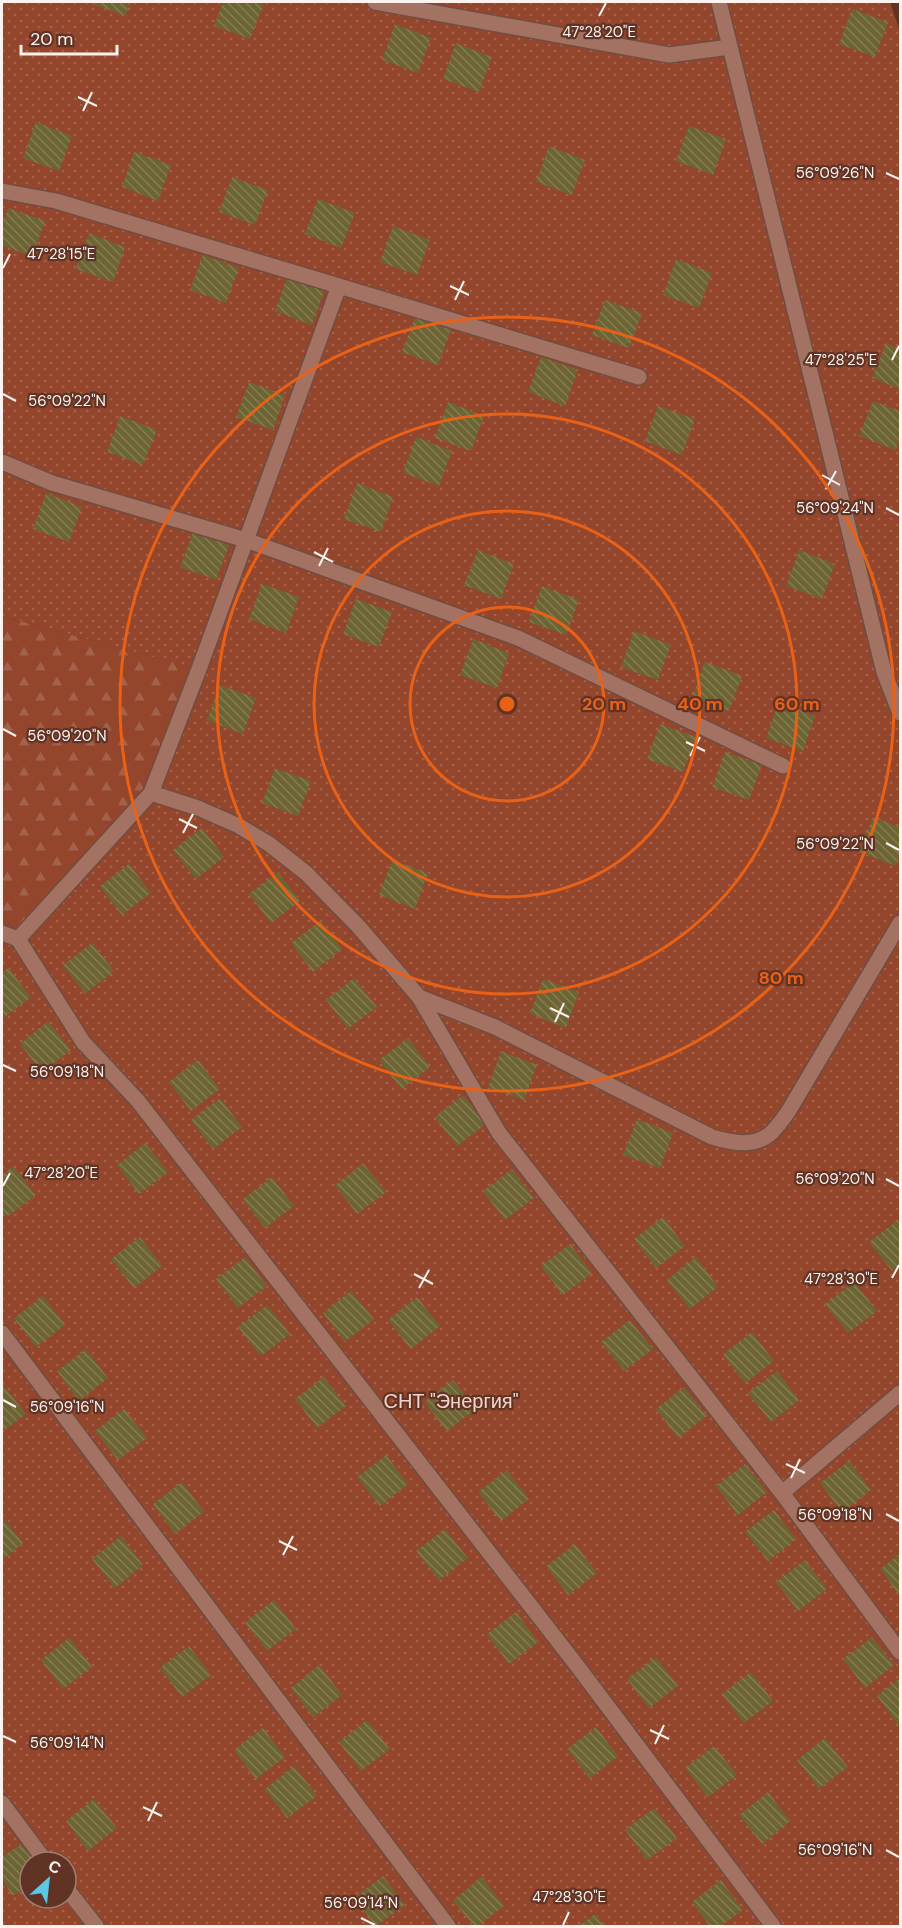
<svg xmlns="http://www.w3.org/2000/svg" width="902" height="1928" viewBox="0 0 902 1928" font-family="'DM Sans',sans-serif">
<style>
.forest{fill:url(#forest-firs)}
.garden{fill:url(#garden-dots);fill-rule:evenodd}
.building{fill:url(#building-back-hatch)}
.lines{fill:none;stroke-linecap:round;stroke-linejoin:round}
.service-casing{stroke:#704d41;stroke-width:18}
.minor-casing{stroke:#704d41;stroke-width:18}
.service{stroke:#a47262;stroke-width:15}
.minor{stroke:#a47262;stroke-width:15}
.ticks{fill:none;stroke:#fdf2ee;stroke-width:2}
.ring{fill:none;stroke:#e96117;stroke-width:3}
.labels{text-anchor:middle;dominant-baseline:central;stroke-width:4.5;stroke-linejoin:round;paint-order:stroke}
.park-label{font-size:20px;fill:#f3d3c9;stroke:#603325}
.ticks-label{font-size:15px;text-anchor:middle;fill:#fdf2ee;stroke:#603325;stroke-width:4.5;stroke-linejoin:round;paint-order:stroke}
.centre{fill:#e96117;stroke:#603325;stroke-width:3}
.ring-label{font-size:18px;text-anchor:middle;font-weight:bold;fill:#e96117;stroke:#603325;stroke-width:4.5;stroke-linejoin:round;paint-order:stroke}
</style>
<defs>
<pattern id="forest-firs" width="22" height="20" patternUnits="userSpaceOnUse" patternTransform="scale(1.5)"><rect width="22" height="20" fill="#93462c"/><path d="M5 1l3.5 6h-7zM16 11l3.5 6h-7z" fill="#a3614b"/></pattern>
<pattern id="garden-dots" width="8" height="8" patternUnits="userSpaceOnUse" patternTransform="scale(1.5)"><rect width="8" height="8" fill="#93462c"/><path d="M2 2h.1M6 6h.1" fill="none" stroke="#a3614b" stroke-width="1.8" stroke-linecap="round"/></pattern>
<pattern id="building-back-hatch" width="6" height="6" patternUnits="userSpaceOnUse" patternTransform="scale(1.5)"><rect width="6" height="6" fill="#6d6434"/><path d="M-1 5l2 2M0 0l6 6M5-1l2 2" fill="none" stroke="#837b52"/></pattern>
</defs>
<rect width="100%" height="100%" fill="#603325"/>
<!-- forest -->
<path class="forest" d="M2,616L199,669L151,793L18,939L2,933Z"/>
<!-- garden -->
<path class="garden" d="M2,2H890L900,32V1926H2V933L18,939L151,793L198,669L2,616ZM30,1862H66V1898H30Z"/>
<!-- building -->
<path class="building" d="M88,2H131L125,16Z
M223,2H258L264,4L250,39L214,26Z
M852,9L888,22L875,57L839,44Z
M395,24L431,38L418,73L382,60Z
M456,43L492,57L479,92L443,79Z
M36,122L72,136L59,171L23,158Z
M689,126L726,139L713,175L676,161Z
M549,146L585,160L572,195L536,182Z
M134,152L171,165L158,201L122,187Z
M232,177L268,190L255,225L219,212Z
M318,199L355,213L341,248L305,234Z
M8,208L45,221L32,257L2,245V227Z
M393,226L430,240L417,275L380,262Z
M89,233L125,247L113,282L76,269Z
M203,255L239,268L226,303L190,290Z
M676,259L712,273L699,308L663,295Z
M288,276L325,289L312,325L275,311Z
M605,300L642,313L629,348L592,335Z
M415,317L451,330L438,365L402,352Z
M886,343L900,349V389L872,378Z
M541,357L578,370L565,406L528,392Z
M249,382L285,395L273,430L236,417Z
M873,401L900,411V437L896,450L859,436Z
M448,402L484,416L471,451L435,438Z
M658,406L695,419L682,455L645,441Z
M120,416L157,430L143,465L107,452Z
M416,437L452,451L439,486L403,473Z
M357,483L393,497L381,532L344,519Z
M46,493L82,507L69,542L33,529Z
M193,532L229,545L216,580L180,567Z
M478,550L514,564L501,599L464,585Z
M799,550L835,564L822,599L786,586Z
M262,584L299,597L286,633L249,619Z
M542,586L579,600L566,635L529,622Z
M356,599L392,612L379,647L343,634Z
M634,631L671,645L658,680L621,667Z
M473,639L509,653L497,688L460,675Z
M705,662L742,676L729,711L692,697Z
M220,685L256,698L243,734L207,720Z
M779,702L815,716L803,751L766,738Z
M660,724L696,737L683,772L647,759Z
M725,752L762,765L749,800L712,787Z
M275,768L311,781L298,816L262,803Z
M873,817L900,827V853L896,866L859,852Z
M202,828L224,857L196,879L173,850Z
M392,860L428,873L415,909L379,895Z
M129,864L151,893L122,915L100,886Z
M278,872L300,901L271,923L249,894Z
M320,921L342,949L313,972L291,943Z
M92,943L114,971L85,994L63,965Z
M8,968L31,997L2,1019V973Z
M354,978L377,1007L348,1029L326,1000Z
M543,979L579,992L566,1028L530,1014Z
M48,1021L71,1050L42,1072L20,1044Z
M408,1038L430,1067L402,1089L379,1060Z
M501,1051L537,1065L524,1100L488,1087Z
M198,1060L220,1089L191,1111L169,1082Z
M463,1095L486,1124L457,1146L435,1117Z
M220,1098L242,1127L213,1149L191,1120Z
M637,1119L673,1133L660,1168L623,1155Z
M145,1143L168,1172L139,1194L117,1165Z
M363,1163L386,1192L357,1214L335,1185Z
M13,1166L36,1195L7,1217L2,1210V1175Z
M512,1169L534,1198L505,1220L483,1191Z
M272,1177L294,1206L265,1228L243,1199Z
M663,1217L685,1246L656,1268L634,1239Z
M898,1220L900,1223V1264L892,1271L869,1242Z
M140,1237L162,1266L134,1288L111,1259Z
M570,1244L592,1273L563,1295L541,1266Z
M245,1257L267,1286L238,1308L216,1279Z
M696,1257L718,1287L690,1309L667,1280Z
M854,1282L877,1311L848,1333L825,1304Z
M351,1291L374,1319L345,1342L323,1313Z
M43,1296L65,1325L36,1347L14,1318Z
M417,1297L440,1326L411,1349L388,1320Z
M267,1305L290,1334L261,1356L238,1327Z
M630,1320L653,1349L624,1371L601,1342Z
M752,1332L774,1361L745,1383L723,1354Z
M86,1349L108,1378L79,1401L57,1371Z
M777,1371L799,1400L771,1422L748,1393Z
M324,1377L346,1406L317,1428L295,1399Z
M453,1380L476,1409L447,1431L424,1402Z
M3,1385L26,1414L2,1432V1386Z
M684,1387L707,1416L678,1438L656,1409Z
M124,1409L147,1438L118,1460L95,1431Z
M386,1455L408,1484L380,1506L357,1477Z
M849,1461L871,1490L842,1512L820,1483Z
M745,1464L767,1492L738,1515L716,1486Z
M507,1470L529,1499L501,1521L478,1492Z
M182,1482L204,1512L175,1534L153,1504Z
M774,1510L796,1539L768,1561L745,1532Z
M2,1516L23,1543L2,1560Z
M445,1529L468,1558L439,1580L416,1551Z
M121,1536L143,1565L115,1588L92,1559Z
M575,1544L597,1573L568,1595L546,1566Z
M900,1554V1596L880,1569Z
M805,1560L827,1589L798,1611L776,1582Z
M274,1600L296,1629L267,1651L245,1622Z
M516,1612L538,1642L509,1664L487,1634Z
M872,1637L894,1665L865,1688L843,1659Z
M69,1638L92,1667L63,1689L41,1660Z
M189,1646L211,1675L182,1697L160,1668Z
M656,1657L678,1686L649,1708L627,1679Z
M319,1665L342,1695L313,1717L291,1688Z
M751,1672L773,1701L744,1723L722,1694Z
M900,1678V1727L877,1696Z
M367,1720L390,1749L361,1771L339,1742Z
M596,1727L618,1756L590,1778L567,1749Z
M263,1728L285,1757L256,1779L234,1750Z
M825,1738L848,1767L819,1789L797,1760Z
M714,1746L737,1775L708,1797L685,1768Z
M294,1766L317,1796L287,1818L265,1789Z
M768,1792L790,1821L762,1844L739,1815Z
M94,1799L117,1828L88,1851L66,1821Z
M654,1808L677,1838L647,1860L625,1830Z
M24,1843L35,1862H30V1885L12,1896L2,1878V1856Z
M383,1876L405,1905L376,1926L354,1898Z
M482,1877L504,1906L478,1926H474L453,1900Z
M721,1880L743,1910L721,1926H710L692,1902Z
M595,1914L605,1926H579Z"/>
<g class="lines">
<defs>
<path id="service" d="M375,2L669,55L730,47
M2,191L56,201L339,286
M2,462L52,483L246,540L518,638L783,766
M151,793L198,808L239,826L269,844L306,873L358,926L419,997L499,1133L782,1493L900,1652
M2,933L18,939L151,793L199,669L339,286L639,377
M18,939L83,1042L138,1101L575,1663L773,1926
M419,997L495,1027L712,1137C732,1143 756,1148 772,1132C778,1126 783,1119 788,1112L900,923
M2,1333L448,1926
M782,1493L900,1393
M2,1803L46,1862
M66,1888L96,1926"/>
<path id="minor" d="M719,2L884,672L900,713"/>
</defs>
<!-- service casing -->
<use href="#service" class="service-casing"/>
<!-- minor casing -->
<use href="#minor" class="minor-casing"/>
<!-- service -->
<use href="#service" class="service"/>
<!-- minor -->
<use href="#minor" class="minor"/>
</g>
<!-- ticks -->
<path class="ticks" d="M599,16L606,3M78,97L97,106M83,111L92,92M886,173L899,179M3,268L10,254M450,286L469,295M455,300L464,281M892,360L899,346M3,394L16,401M822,475L840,485M826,489L836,471M886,508L899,515M314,552L333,562M319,566L328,548M3,729L16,736M686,742L705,751M690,756L700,737M179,819L197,828M183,833L193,814M886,843L899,850M550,1008L569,1017M555,1022L564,1003M3,1065L16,1071M886,1179L899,1186M3,1186L10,1173M414,1274L433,1284M892,1278L899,1265M419,1288L429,1270M3,1400L16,1407M786,1464L805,1473M791,1478L800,1459M886,1514L899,1521M279,1541L297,1550M283,1555L293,1536M650,1730L669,1739M3,1736L16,1742M655,1744L664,1725M143,1807L162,1816M148,1821L157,1802M886,1850L899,1857M361,1918L375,1925M563,1925L569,1912"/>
<!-- distance rings -->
<g class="ring">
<circle cx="507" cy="704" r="97"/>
<circle cx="507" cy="704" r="193"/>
<circle cx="507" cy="704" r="290"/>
<circle cx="507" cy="704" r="387"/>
</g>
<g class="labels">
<!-- park labels -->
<g class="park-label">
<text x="451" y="1401">СНТ "Энергия"</text>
</g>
</g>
<g class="ticks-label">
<text x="599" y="37">47°28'20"E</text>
<text x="835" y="178">56°09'26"N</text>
<text x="61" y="259">47°28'15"E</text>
<text x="841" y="365">47°28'25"E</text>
<text x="67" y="406">56°09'22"N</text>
<text x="835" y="513">56°09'24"N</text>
<text x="67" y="741">56°09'20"N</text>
<text x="835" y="849">56°09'22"N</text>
<text x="67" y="1077">56°09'18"N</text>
<text x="61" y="1178">47°28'20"E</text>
<text x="835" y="1184">56°09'20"N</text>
<text x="841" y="1284">47°28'30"E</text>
<text x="67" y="1412">56°09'16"N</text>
<text x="835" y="1520">56°09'18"N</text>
<text x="67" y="1748">56°09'14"N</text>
<text x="835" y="1855">56°09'16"N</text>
<text x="569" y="1902">47°28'30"E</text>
<text x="361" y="1908">56°09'14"N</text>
</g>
<circle cx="507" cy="704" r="9" class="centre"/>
<g class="ring-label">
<text x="604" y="710">20 m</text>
<text x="700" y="710">40 m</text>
<text x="797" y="710">60 m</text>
<text x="781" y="984">80 m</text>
</g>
<!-- border -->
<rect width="902" height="1928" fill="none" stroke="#fdf2ee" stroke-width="6"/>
<!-- north arrow -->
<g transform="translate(48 1880) rotate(27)"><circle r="28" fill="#603325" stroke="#9f7f75" stroke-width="1.5"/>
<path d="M0-4.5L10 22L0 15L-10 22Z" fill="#5bc8e6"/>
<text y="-9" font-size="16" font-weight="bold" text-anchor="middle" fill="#fdf2ee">С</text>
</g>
<!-- scale -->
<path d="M21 45v9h96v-9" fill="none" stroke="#fdf2ee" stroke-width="3"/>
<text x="30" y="45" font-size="18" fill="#fdf2ee" stroke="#603325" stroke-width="4.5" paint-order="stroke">20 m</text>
</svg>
